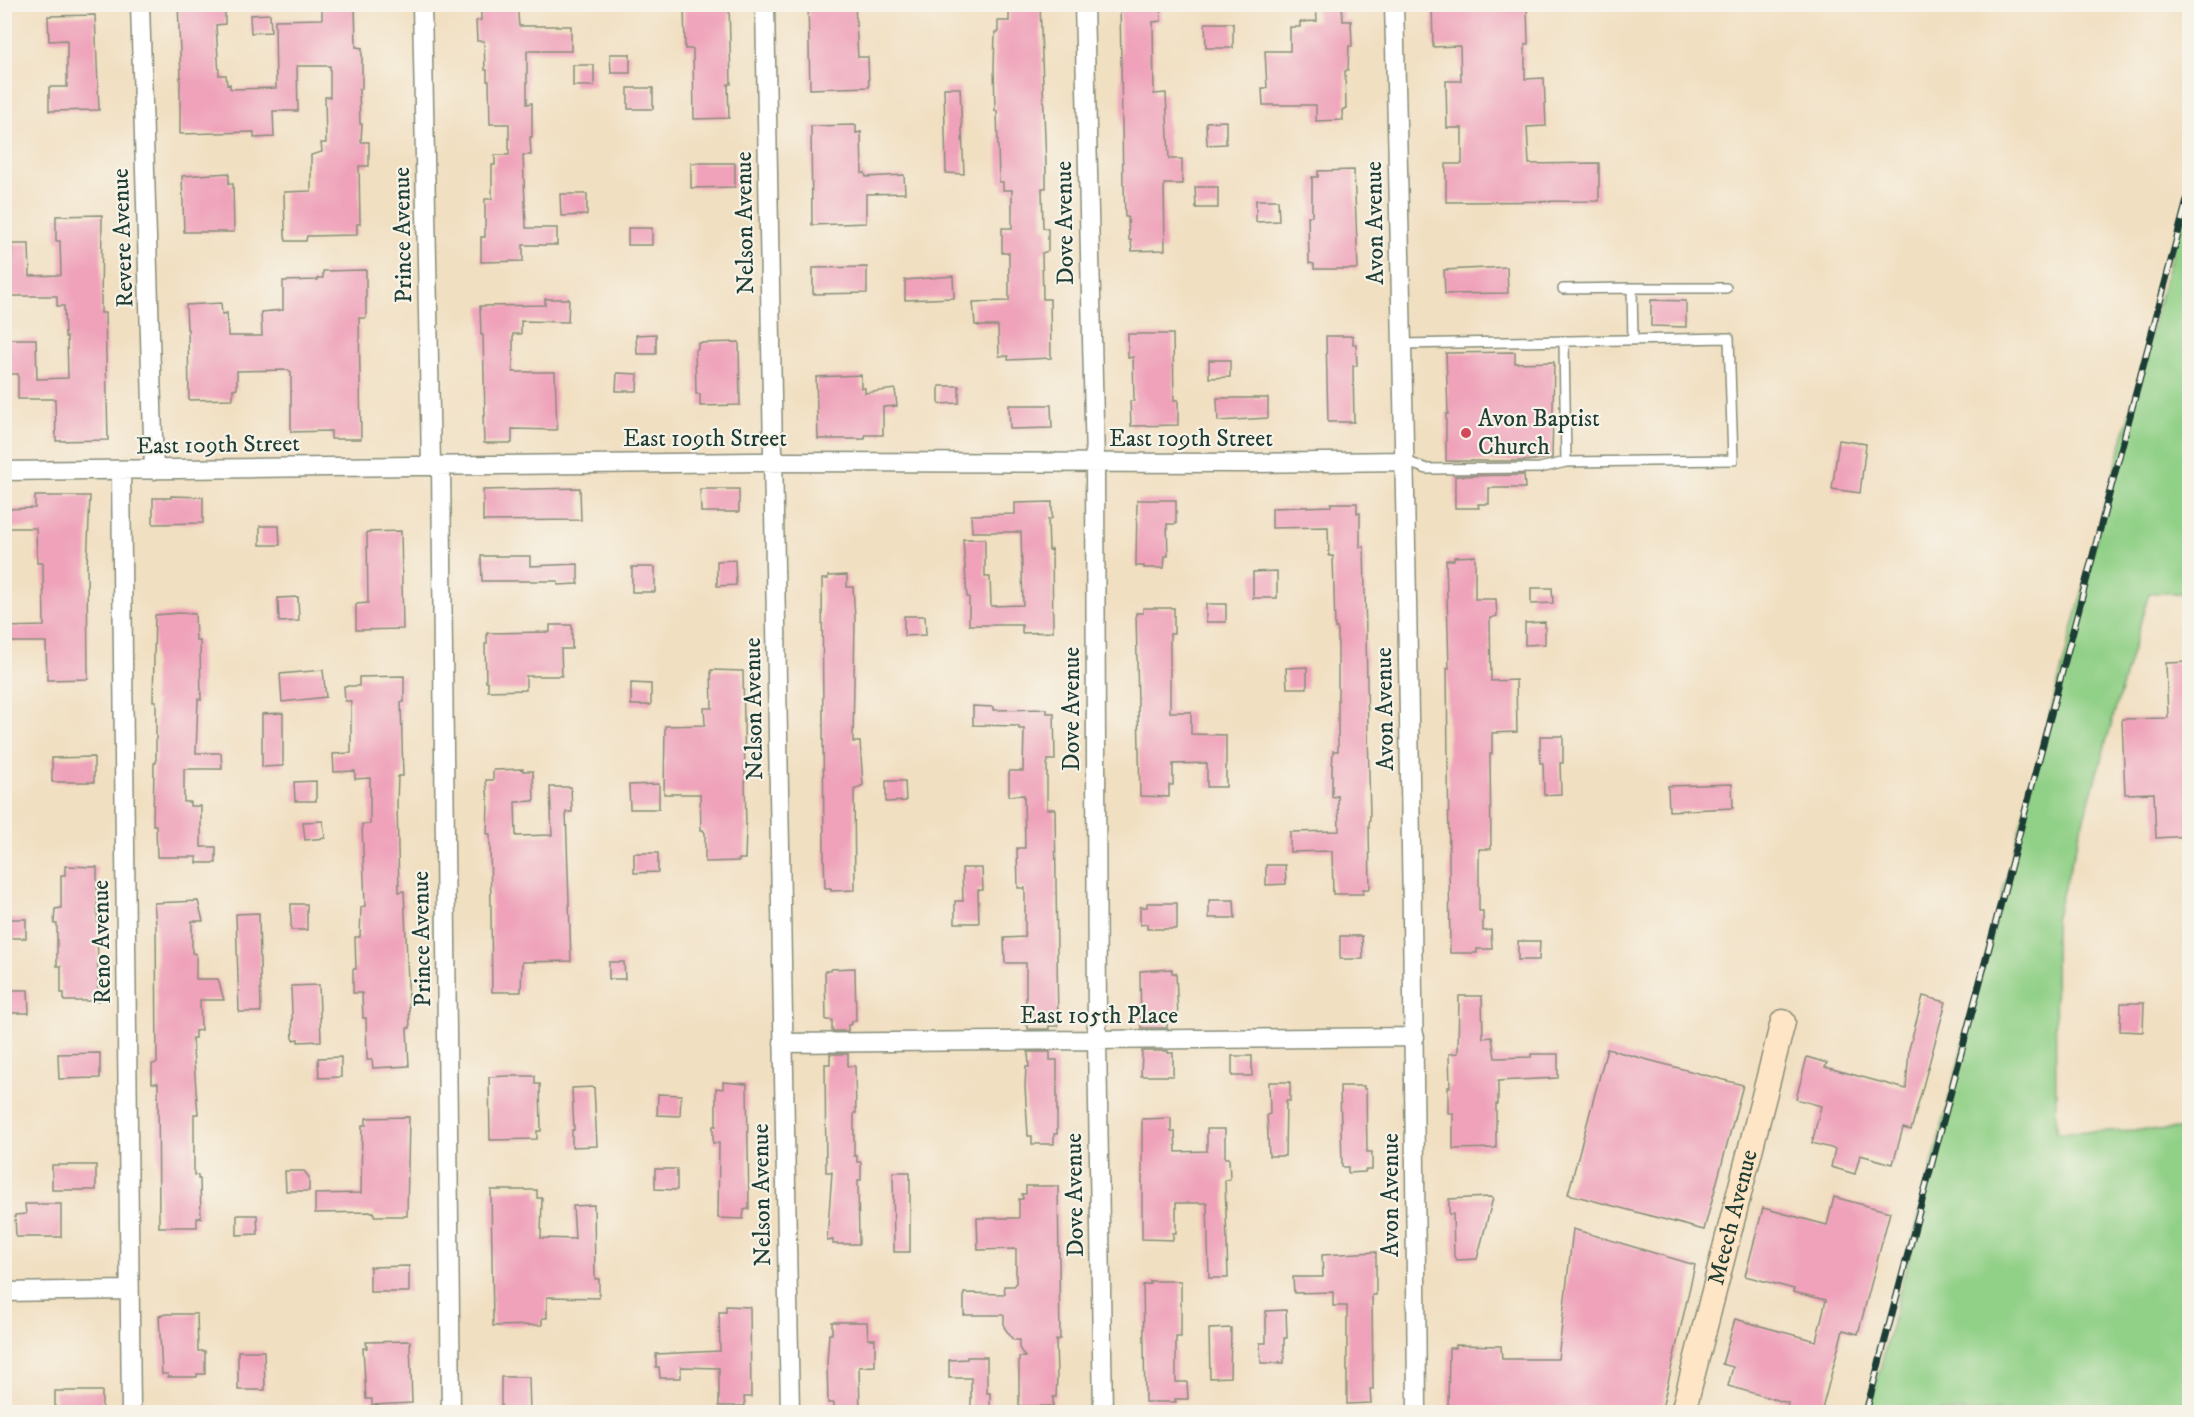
<svg xmlns="http://www.w3.org/2000/svg" width="2194" height="1417" viewBox="0 0 2194 1417" font-family="'IM FELL DW Pica',serif">
<style>
.green{fill:#91d087;stroke:#58865e;stroke-width:1.5}
.building{fill:#efa2ba}
.lines{fill:none;stroke-linecap:round;stroke-linejoin:round}
.lane-casing{stroke:#888e7a;stroke-width:12}
.street-casing{stroke:#888e7a;stroke-width:21}
.secondary-casing{stroke:#888e7a;stroke-width:27}
.lane{stroke:#fff;stroke-width:9}
.street{stroke:#fff;stroke-width:18}
.secondary{stroke:#fee5c5;stroke-width:24}
.rail-casing{stroke:#1f3d34;stroke-width:7}
.rail{stroke:#f7f3e8;stroke-width:4.5;stroke-dasharray:14;stroke-linecap:butt}
.poi-dot{fill:#d1495b;stroke:#f7f3e8;stroke-width:2}
.labels{text-anchor:middle;dominant-baseline:central;stroke-width:4.5;stroke-linejoin:round;paint-order:stroke}
.street-label{font-size:24px;fill:#1f3d34;stroke:#f7f3e8}
.poi-label{font-size:24px;fill:#1f3d34;stroke:#f7f3e8;text-anchor:start}
</style>
<rect width="100%" height="100%" fill="#f7f3e8"/>
<filter id="ink" filterUnits="userSpaceOnUse"><feTurbulence type="fractalNoise" baseFrequency=".0167" numOctaves="2"/><feDisplacementMap in="SourceGraphic" scale="12" xChannelSelector="R" yChannelSelector="G"/><feConvolveMatrix kernelMatrix="1 2 1 2 8 2 1 2 1" color-interpolation-filters="sRGB"/></filter>
<filter id="wash" filterUnits="userSpaceOnUse"><feTurbulence type="fractalNoise" baseFrequency=".008" numOctaves="4" result="noise"/><feDisplacementMap in="SourceGraphic" scale="24" xChannelSelector="R" yChannelSelector="G"/><feGaussianBlur stdDeviation="1.35" result="paint"/><feColorMatrix in="noise" values="0 0 0 0 0 0 0 0 0 0 0 0 0 0 0 0 0 1.4 0 .05"/><feComposite in="paint" operator="in"/></filter>
<g filter="url(#wash)">
<rect width="100%" height="100%" fill="#f1dfc1"/>
<!-- green -->
<path class="green" d="M2189,189V593H2149L2055,919L2056,1132L2189,1129V1412H1869L1974,1001Z"/>
<g id="blocks">
<!-- building -->
<path class="building" d="M178,4H225V24L216,25L219,75H226L227,85L230,84V88L232,89L276,88L275,20L322,19V4H355L356,47L362,48V89H359L360,124H362L361,142H369V166H359L360,224H357V235L307,236L306,241H286L285,236L284,192L311,191V155L322,152L321,143H326L325,97H330V66H297L298,111H273L274,137L254,138V132L180,134V77H181Z
M481,4H517L519,26H571V51H527V104L532,103V137H530L531,155H523L526,228H557V245H523V261L481,262V237H485V199H492V165H495V155H509V124H490L489,81H487V70H485L484,41H477L476,21L481,20Z
M684,4H729L731,84H728L729,118L694,119L693,49H685Z
M808,4H855L858,57H868L869,87L810,89Z
M1009,4H1040L1046,165V188H1042L1043,228L1048,229V251L1042,253L1043,299H1050L1051,358L1008,360V356H999L998,326H978V325H975L973,302L1009,301V253H1002V228H1012V190H1003V182H999L997,111H995L994,67L995,32H998V21H1009Z
M1120,4H1160L1161,21L1153,22L1154,94L1166,93L1169,159H1182V184H1164L1165,250L1132,251L1131,240H1129L1128,217H1125L1124,185H1123Z
M1316,4H1342L1343,21H1351L1352,46H1349L1348,70L1345,71L1346,108L1342,110L1343,120L1316,121V105H1263L1262,88H1267L1265,51H1290V27H1300V22L1317,21Z
M1432,4L1527,6L1528,44H1525V79L1544,78L1546,126L1527,127L1529,164L1599,163V201L1446,202V164H1462V128H1447L1446,81H1461L1460,46L1433,47Z
M270,14L271,32L251,33L250,15Z
M95,15L99,110L49,111V87H67V40L49,41L48,16Z
M1205,23H1233V48H1206Z
M610,54H630V73H611Z
M573,65H594V86H573Z
M628,88H653V109H628Z
M944,88H960L964,174L946,173Z
M1226,121V144L1207,145L1206,122Z
M856,125V133L861,132L862,173H865L866,177L904,175L905,193L866,194V223L812,225L811,126Z
M691,163H735V187L691,188Z
M1354,170L1358,269H1314V264L1309,263L1308,216H1312V177H1318V171Z
M229,173V184H233L234,232H184L182,176Z
M1195,187H1218V208H1196Z
M560,194H587V215L561,216Z
M1256,200H1278L1279,221L1256,222Z
M102,215L101,313H105L108,440L56,441L55,399H18V374H4V339H36L37,379L68,378L67,337H65L64,306H57V296H4V278H11L12,244H29L30,276L61,275L60,241H56V216Z
M628,228H652V245H628Z
M867,267V293L813,294V268Z
M1507,267L1508,293L1445,294L1444,270Z
M366,270V318H359L361,439H331V431L291,432V372L288,370L237,371V389H233V399L189,400L188,329H187L186,305L221,303L222,314L227,313L228,336H262L261,312L283,310V281L318,280V278H323V271Z
M953,276L954,298L905,300V280Z
M545,299H569L568,322L521,321V334H513V372H555L557,430L512,429V443H484L483,416H485L483,335H481L480,306L545,305Z
M1651,300L1686,301V327L1651,326Z
M656,334V354H637L636,335Z
M1128,334H1173L1174,400H1178V425L1131,426L1130,401H1134L1133,357L1128,358Z
M1326,336H1353V344H1356L1357,366H1353L1354,422H1328Z
M739,342L740,405L700,406V394H696L695,350L698,349V343Z
M1515,352V363L1554,362L1552,458L1524,461H1446V414H1448L1446,353Z
M1209,360H1230V377L1209,378Z
M617,373L638,374L637,391H616Z
M861,375V388H865V393L895,389L897,406L883,407V435H865V439H818L816,377Z
M939,386H959V403L939,404Z
M1217,398H1268V418L1218,421Z
M1009,405H1051L1052,428L1010,429Z
M1839,440L1866,444L1860,493L1832,489Z
M1524,475L1525,488H1489V504H1478L1479,508H1455V476Z
M580,488L581,520L483,521V490Z
M700,489H739V512H701Z
M35,496H90L87,566L88,679L47,680L46,642H4V627L44,626L43,563H37L36,528H4V509L35,508Z
M171,496L203,497V523L153,524V498H171Z
M1137,500H1176V524H1167L1168,556H1165L1164,568H1144V566H1136Z
M1052,502V518L1048,520L1049,550L1052,549L1053,632L1022,633V625H969V597H967L963,539H985V577H990L991,606L1023,605L1021,532H972L971,515L1015,514V503Z
M1331,503H1357V513H1360V547H1364L1370,817L1369,825L1370,889H1363V894H1333L1332,851L1290,852V832L1339,831L1338,796L1332,797V770L1333,751H1338V632L1337,628H1335L1333,556H1329L1328,527L1272,528V508L1331,506Z
M260,526H279L280,545H260Z
M401,531L403,629L356,630V604L368,603L367,532Z
M481,556H530V566L578,564V584L558,585V581H482Z
M1475,556V599H1496L1497,616L1490,618L1491,681L1516,680L1517,732L1492,733V754H1490L1491,849H1479V911H1483V931L1491,930L1492,949H1477V953H1450L1447,668H1449L1446,560H1454V557Z
M735,560L736,585L717,586V561Z
M632,567H655V592H632Z
M1277,571V598H1253V572Z
M847,575V587H853L855,618L853,742H860L863,785L854,790L855,890L831,891V888H825L824,856L822,579H828V576Z
M1531,588H1552L1553,603L1531,604Z
M298,597L299,621L279,622L278,598Z
M1206,604H1226V622H1206Z
M1143,608H1174V634H1170V712H1191V734L1226,735V787H1207V763L1173,764V785H1169V797L1140,796L1136,613H1143Z
M179,613L195,614L196,641H200L201,700L198,699L196,753H221L222,769H184V802H190V806H201V847H216V863H197V857H157L156,825H153L154,763H156V701H153L155,615Z
M904,616H925L926,635L904,636Z
M1545,622V644L1525,645V623Z
M550,625H572V649H561L562,676H526V690L488,691V682H486L485,644H487V633L550,632Z
M2190,662V836L2156,838L2154,793L2125,794L2122,719L2168,718L2166,663Z
M1307,667V688H1287L1286,668Z
M323,670L326,697L282,702L280,674Z
M711,670L743,671L746,828L745,859H739V861L705,862V833L703,830H701L700,794H664L665,726L705,725L704,708H712Z
M404,676V702H401L403,776H398L397,803L399,892L404,891L410,1028H407L409,1066L373,1068L372,1060H367L366,1018H363L362,993H353V969H356L355,937H360L361,907L365,906L362,824H370V778L355,779V771L334,772L333,754L351,753V701H345L344,686H359V677Z
M631,683L651,684V705H631Z
M973,706L993,707V710L1047,709V713H1054L1055,760H1048L1047,765V809H1055L1058,1026H1049V1029H1028V1025H1026V963H1005L1004,938L1025,937V888H1018L1017,848H1025L1024,795L1009,796V771H1023L1024,729H1019V726L973,725Z
M283,713V766L262,767V714Z
M1540,736H1563V763H1560L1561,794L1544,795L1543,763H1540Z
M94,757V782H52V758Z
M523,769V771H533L534,801L515,802L516,836L552,835L550,787H571L572,812H566L571,961L522,962L521,992H492L490,834H487L488,802L486,780H493V770Z
M316,781V801H295L294,782Z
M886,781H905L906,801L886,802Z
M659,784V809H630L629,785Z
M1732,784L1733,808L1669,811L1668,786Z
M323,821L325,838L305,840L303,822Z
M634,853H658V872L634,873Z
M1266,865H1285L1286,884L1266,885Z
M65,866L97,867L98,1001H64V993H61V966H57V924H54L55,909L61,908V875H65Z
M962,868H982L983,890H978L979,923H955V901H963Z
M1209,900H1234L1235,918H1209Z
M198,901L203,921H192V953L196,954V979H218L224,1000H200L201,1030L195,1031V1038H192L198,1114H194V1175H198V1179H200L201,1218H197V1227H159L158,1083H152V1064L157,1063L156,924L154,903Z
M1147,903H1177V929H1147V924L1140,925V907H1147Z
M291,904H307V930H291Z
M259,913L261,1012H239L236,914Z
M5,919H26V938H5Z
M1340,936H1362L1363,959H1340Z
M1518,941H1540L1539,960H1518Z
M609,962H624L625,979H609Z
M855,968L856,1021H852V1024L848,1025V1031H832V1020H826L825,971H831V969Z
M1172,969V973H1176L1178,1019L1167,1020V1028H1141L1140,971Z
M319,985L321,1041L298,1042V1039L293,1040L291,986Z
M6,990H28L29,1013H6Z
M1459,996H1482L1483,1038L1492,1037L1495,1058L1531,1057V1054H1558V1078L1498,1081V1104H1496V1148L1453,1149V1113H1448V1087H1450L1449,1054L1458,1053Z
M1923,996L1946,1002L1911,1130L1903,1128L1893,1164L1860,1155L1855,1174L1831,1167L1835,1149L1812,1143L1821,1106L1796,1099L1807,1057L1827,1063L1825,1067L1906,1089L1909,1049Z
M2121,1003H2144L2143,1032L2120,1031Z
M1607,1049L1743,1085L1704,1230L1568,1194Z
M1142,1051H1168V1053H1173V1076H1141Z
M1028,1052H1050V1060H1057V1134H1054V1144H1032V1136H1028L1025,1086L1026,1067H1029Z
M100,1053V1078L59,1079L58,1054Z
M830,1054H848V1066H855L856,1113H854V1156H857V1162H861V1180H858L859,1244H833V1240L827,1241L832,1172H826L825,1064H830Z
M1232,1056H1252V1076H1232Z
M341,1057V1077L319,1078L318,1058Z
M506,1076H535V1084H540L541,1131H537V1139L490,1140L489,1077Z
M723,1082L747,1084L749,1209L744,1210L743,1219L718,1218L719,1143H713V1126H716V1088L723,1089Z
M1269,1082H1290V1101H1286L1285,1156H1269L1267,1115L1270,1114Z
M1340,1086H1364V1089H1366L1367,1152H1372V1170H1365V1172L1348,1173V1167H1342Z
M594,1087L597,1146L572,1147V1130H574L572,1088Z
M658,1094L681,1095L680,1116L657,1115Z
M409,1117L407,1216H374V1212L315,1213V1194L361,1193L362,1125H366V1118Z
M1171,1118V1132H1175L1176,1152L1207,1151V1129H1225V1158H1229L1230,1179L1225,1180L1228,1278H1209L1207,1203H1176V1233H1173V1240L1142,1239V1119Z
M52,1165H96V1190H52Z
M655,1169H677V1190L655,1189Z
M285,1171H304L309,1177V1191H286Z
M893,1172H910V1252H894Z
M1026,1186H1058L1060,1339L1056,1340L1057,1377L1056,1397H1053V1406H1019V1357H1025L1019,1348V1340H1013L1004,1327V1315H964V1293L1005,1294L1004,1286H1014L1016,1284V1249L978,1250L977,1218H1019V1199H1023L1022,1194H1026Z
M491,1190H537V1198H542L541,1238L575,1239L573,1206L594,1205L595,1279H599V1298L547,1297V1318H542V1325L493,1326Z
M1489,1197L1493,1198L1477,1259L1456,1260L1454,1256L1453,1214H1449V1199Z
M1834,1197L1890,1212L1858,1334L1843,1330L1821,1413H1786L1788,1403L1728,1386L1733,1367L1722,1364L1735,1319L1816,1341L1826,1300L1793,1292L1794,1289L1745,1276L1763,1208L1827,1225Z
M25,1204H61V1237H16L15,1215L26,1214Z
M237,1215H257L258,1234L237,1235Z
M1573,1229L1695,1265L1661,1413H1520L1519,1408L1484,1409V1411L1448,1409L1449,1348H1456V1345L1501,1346L1502,1359H1558Z
M1376,1252V1295H1372L1373,1389H1370L1371,1403L1347,1404V1306H1333V1292L1294,1293L1293,1277H1323L1322,1255Z
M409,1266V1292H370V1267Z
M1150,1281H1181V1337H1176V1382H1187L1188,1399H1175L1176,1402H1145L1143,1285L1150,1284Z
M726,1306L750,1307L751,1397H744L745,1406H719V1368L681,1367V1378H660L659,1367H656V1354L720,1351L719,1312H726Z
M1286,1310L1287,1338H1284V1363H1261L1260,1343H1266V1311Z
M166,1314H197L198,1351H205V1374H197V1377H168V1374H162L159,1316Z
M832,1322H867L868,1339H875V1366L859,1367L860,1413H834V1403H828L827,1363L829,1334H832Z
M1231,1328L1230,1377L1210,1378L1209,1329Z
M410,1341L412,1403L372,1405V1399H366L363,1348H367L366,1342Z
M238,1351H264L265,1390H238Z
M967,1357H987V1393H990V1413H971V1378H949V1360L967,1359Z
M501,1377H529L530,1413H501Z
M55,1391H102V1413H55Z"/>
</g>
</g>
<g filter="url(#ink)">
<use href="#blocks" fill-opacity="0" stroke="#888e7a" stroke-width="1.5"/>
<g class="lines">
<defs>
<path id="lane" d="M1632,288H1726
M1563,289L1632,288L1633,340
M1564,341L1566,462
M1402,344L1729,338L1733,460L1566,462L1540,468L1427,469L1405,461"/>
<path id="street" d="M140,4L154,470
M422,4L431,465
M765,4L790,1412
M1084,4L1095,463L1097,1040L1103,1412
M1394,4C1406,474 1414,943 1417,1412
M441,466L451,1412
M121,470L131,1412
M4,471L756,462L1250,463L1405,461
M783,1043L1415,1037
M4,1292L129,1290"/>
<g id="secondary">
<path id="s1" d="M1683,1412L1783,1022"/>
</g>
</defs>
<!-- lane casing -->
<use href="#lane" class="lane-casing"/>
<!-- street casing -->
<use href="#street" class="street-casing"/>
<!-- secondary casing -->
<use href="#secondary" class="secondary-casing"/>
<!-- lane -->
<use href="#lane" class="lane"/>
<!-- street -->
<use href="#street" class="street"/>
<!-- secondary -->
<use href="#secondary" class="secondary"/>
<defs>
<path id="rail" d="M1866,1412L2190,189"/>
</defs>
<!-- rail casing -->
<use href="#rail" class="rail-casing"/>
<!-- rail -->
<use href="#rail" class="rail"/>
</g>
</g>
<!-- markers -->
<circle class="poi-dot" cx="1466" cy="433" r="6"/>
<g class="labels">
<!-- street labels -->
<g class="street-label">
<text transform="translate(745 223) rotate(-91)">Nelson Avenue</text>
<text transform="translate(1065 223) rotate(-91)">Dove Avenue</text>
<text transform="translate(1375 223) rotate(-91)">Avon Avenue</text>
<text transform="translate(403 235) rotate(-91)">Prince Avenue</text>
<text transform="translate(123 238) rotate(-92)">Revere Avenue</text>
<text x="705" y="439">East 109th Street</text>
<text x="1191" y="439">East 109th Street</text>
<text transform="translate(218 445) rotate(-1)">East 109th Street</text>
<text transform="translate(754 709) rotate(-91)">Nelson Avenue</text>
<text transform="translate(1072 709) rotate(-90)">Dove Avenue</text>
<text transform="translate(1385 709) rotate(-91)">Avon Avenue</text>
<text transform="translate(422 939) rotate(-91)">Prince Avenue</text>
<text transform="translate(102 942) rotate(-91)">Reno Avenue</text>
<text x="1099" y="1016">East 105th Place</text>
<text transform="translate(762 1195) rotate(-91)">Nelson Avenue</text>
<text transform="translate(1075 1195) rotate(-91)">Dove Avenue</text>
<text transform="translate(1391 1195) rotate(-90)">Avon Avenue</text>
<text stroke="none"><textPath href="#s1" startOffset="201">Meech Avenue</textPath></text>
</g>
<!-- poi labels -->
<g class="poi-label">
<text x="1478" y="419">Avon Baptist<tspan x="1478" dy="28">Church</tspan></text>
</g>
</g>
<!-- margin -->
<rect width="2194" height="1417" fill="none" stroke="#f7f3e8" stroke-width="24"/>
</svg>
